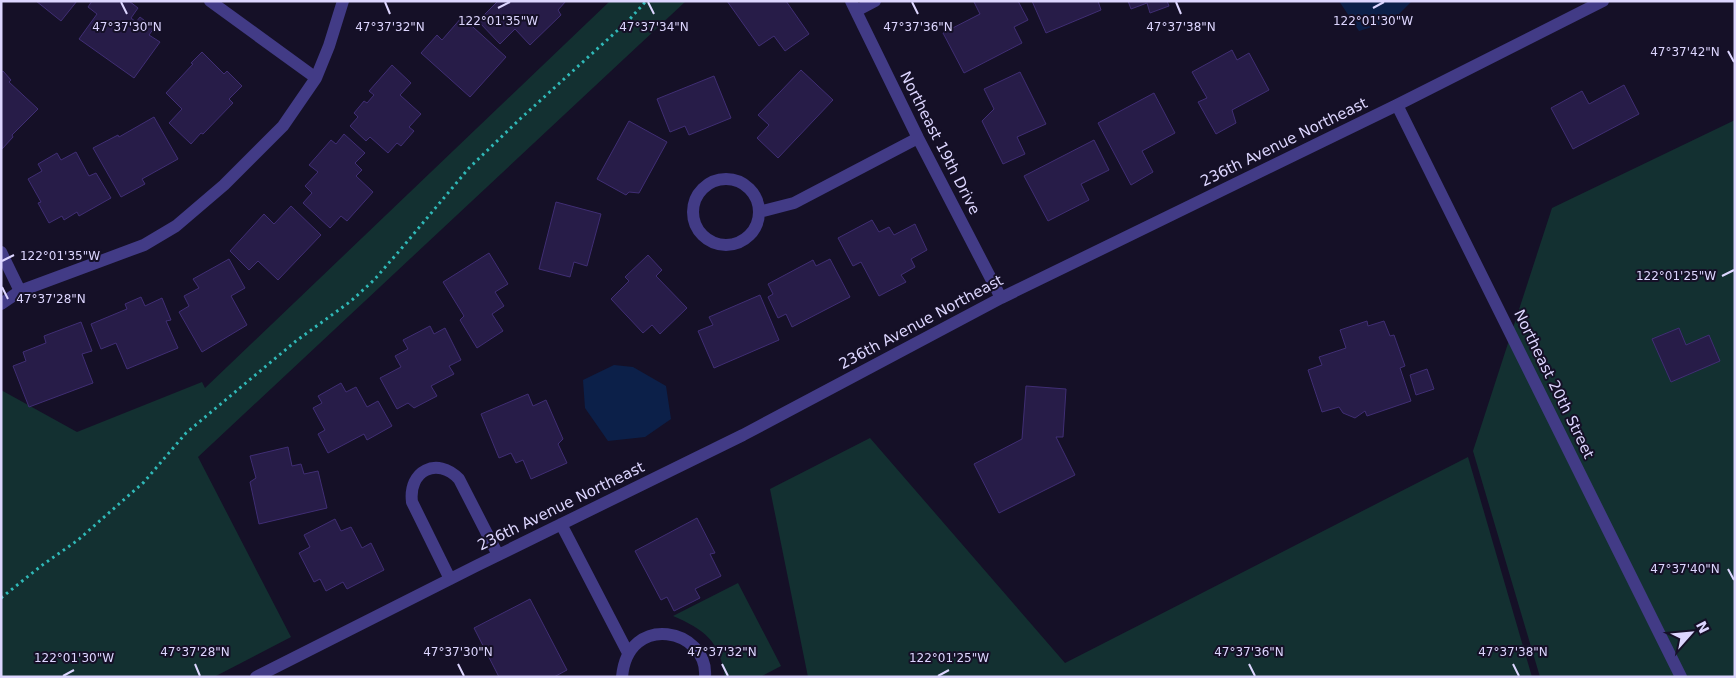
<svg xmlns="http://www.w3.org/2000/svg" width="1736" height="678" viewBox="0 0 1736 678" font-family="'DejaVu Sans',sans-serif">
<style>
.green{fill:#133031}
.water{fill:#0c2049}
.building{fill:#271c48;stroke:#402e74}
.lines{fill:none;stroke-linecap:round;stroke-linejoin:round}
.path{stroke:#30b9b8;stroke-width:3;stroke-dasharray:2.5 4;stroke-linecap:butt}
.street{stroke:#423b86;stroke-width:12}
.ticks{fill:none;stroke:#ddd6ff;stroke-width:2}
.labels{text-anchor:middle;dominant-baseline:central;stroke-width:4;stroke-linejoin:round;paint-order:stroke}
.street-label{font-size:15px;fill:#ddd6ff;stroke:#151027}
.ticks-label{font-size:12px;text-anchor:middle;fill:#ddd6ff;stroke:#151027;stroke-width:4;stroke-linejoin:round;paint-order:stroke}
</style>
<rect width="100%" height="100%" fill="#151027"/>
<!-- green -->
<path class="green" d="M610,1H686L198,457L291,637L214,677H1V390L77,432L202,382L205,388Z
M1735,120V677H1540L1473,451L1552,208Z
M870,438L1065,663L1468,457L1532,677H808L770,489Z
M738,583L781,666L760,677H725C719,640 705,630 673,616Z"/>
<!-- water -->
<path class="water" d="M1339,1H1412L1392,21L1359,31Z
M614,365L633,367L666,386L671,419L645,437L608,441L585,408L583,380Z"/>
<!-- building -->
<path class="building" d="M36,1H77L61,21Z
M92,1H129L138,8L131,18L136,22L140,17L154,28L149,35L160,42L134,78L79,39L97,14L88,7Z
M498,1H566L558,10L561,15L530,45L515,29L500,44L478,21Z
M727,1H786L809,34L785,51L774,36L759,46Z
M975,1H1018L1028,20L1014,27L1022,43L964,73L943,33L980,14L974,2Z
M1032,1H1098L1101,10L1046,33Z
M1128,1H1167L1169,6L1150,13L1147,3L1131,9Z
M462,17L506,57L470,97L421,53L437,35L442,40Z
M1232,50L1237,60L1249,53L1269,90L1232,110L1236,123L1216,134L1198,102L1207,98L1192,72Z
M202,52L224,74L227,71L242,86L229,99L233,103L203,134L201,133L191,144L169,123L182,109L166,93L193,64L191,63Z
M392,65L411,83L400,95L421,114L409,127L414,131L401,146L397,143L388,153L370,137L366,141L350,126L358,117L354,113L364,101L367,103L374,95L369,91Z
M801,70L833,100L778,158L757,138L769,125L758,115Z
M3,71L11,80L9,82L38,109L12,135L13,137L2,149L1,72Z
M1020,72L1046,124L1017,137L1025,154L1003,164L982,121L994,109L984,89Z
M714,76L731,118L689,135L685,126L670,132L657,99Z
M1624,85L1639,114L1573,149L1551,108L1582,91L1589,104Z
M1154,93L1175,133L1142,151L1153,172L1131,185L1098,123Z
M154,117L178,159L142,179L145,184L121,197L93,148L118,135L119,137Z
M629,121L667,142L639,193L629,192L626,195L597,179Z
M344,134L365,153L355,163L362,170L356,176L373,192L347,221L341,216L330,228L303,203L312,193L305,186L318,172L309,165L331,140L336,144Z
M1094,140L1109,170L1081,184L1089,200L1048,221L1024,176Z
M76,152L89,176L96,173L111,198L79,216L77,212L64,220L62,216L49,223L38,203L41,202L28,179L42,171L38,164L57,153L61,160Z
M556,202L601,214L587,266L574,262L570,277L539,269Z
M291,206L321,235L278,280L258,261L249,270L230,251L264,214L274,224Z
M872,220L879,232L889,227L894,235L915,224L927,250L911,259L915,267L901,275L906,282L879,296L861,262L853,266L838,238Z
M489,253L508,284L495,292L504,306L492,314L503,331L477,348L460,320L464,316L443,282Z
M648,255L662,270L656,276L687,308L660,334L652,325L643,333L611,299L629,281L625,277Z
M229,259L245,288L231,296L247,325L202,352L179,312L189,306L184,296L199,288L193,279Z
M830,259L850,297L792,327L786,314L778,318L768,297L773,294L768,284L813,260L816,266Z
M760,295L779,340L714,368L698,331L713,325L709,317Z
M141,297L145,306L162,298L171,320L166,321L178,348L127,369L116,343L101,349L91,324L127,309L125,304Z
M1367,321L1368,326L1384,321L1390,336L1394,335L1405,366L1400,368L1411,401L1367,416L1365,411L1355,418L1343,413L1339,407L1322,412L1308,370L1322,365L1319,357L1346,348L1340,330Z
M81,322L92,351L82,354L93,383L29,407L13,366L26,361L23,352L46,343L44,336Z
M430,326L434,334L445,328L461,360L449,366L454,374L431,386L437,396L414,408L408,403L397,409L380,378L401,367L395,356L408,349L403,340Z
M1679,328L1686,345L1709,335L1720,361L1671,382L1652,339Z
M1427,369L1434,389L1416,395L1410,375Z
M341,383L346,392L356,387L367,407L378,401L392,426L367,440L364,434L328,453L318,434L325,430L313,408L322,403L318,396Z
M1026,386L1066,389L1063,437H1056L1075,475L999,513L974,464L1022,439Z
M528,394L533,406L546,400L563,439L558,444L567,463L531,479L523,460L516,463L511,453L499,458L481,414Z
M288,447L292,466L301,464L304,474L318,471L327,508L259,524L250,482L256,478L250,456Z
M697,518L715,553L710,554L721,576L695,589L700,598L674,611L667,597L661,600L635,551Z
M335,519L341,531L351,527L362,548L371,543L384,570L347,589L343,582L326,591L320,579L314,582L299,553L310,547L304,535Z
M530,599L567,670L554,677H499L474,628Z"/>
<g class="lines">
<!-- path -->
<path class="path" d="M1,598L41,566L78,540L144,482L186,433L296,341L351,301L374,280L401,249L469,168L520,119L629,20L646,1"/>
<!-- street -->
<path class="street" d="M210,1L316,78
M851,1L918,138L1001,298
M856,11L875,1
M1397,105L1681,677
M693 212a33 33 0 1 1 66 0a33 33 0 1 1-66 0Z
M759,212L794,203L918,138
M1,252L20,291
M1,304L20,291L144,245L176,226L224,185L283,126L316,78L329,46L343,1
M561,524L628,653
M450,579L412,502C408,471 437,456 459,479L498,555
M256,677L476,566L743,435L1001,298L1397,105L1603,1
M622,677C628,611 709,629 705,677"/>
</g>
<!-- ticks -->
<path class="ticks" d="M121,2L127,14M385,2L390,14M648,2L654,14M912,2L918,14M1176,2L1181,14M498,8L510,2M1373,8L1384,2M1728,51L1734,62M2,261L14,255M1722,276L1734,270M2,287L8,299M1728,569L1734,580M195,664L200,676M458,664L464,676M722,664L728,676M1249,664L1255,676M1513,664L1519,676M63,676L74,670M938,676L949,670"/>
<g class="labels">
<!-- street labels -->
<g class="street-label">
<text transform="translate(1284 142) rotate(-26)">236th Avenue Northeast</text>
<text transform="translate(940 143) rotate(63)">Northeast 19th Drive</text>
<text transform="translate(921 322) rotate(-28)">236th Avenue Northeast</text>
<text transform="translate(1554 384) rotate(64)">Northeast 20th Street</text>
<text transform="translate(561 506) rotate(-26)">236th Avenue Northeast</text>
</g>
</g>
<g class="ticks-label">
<text x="498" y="25">122°01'35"W</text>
<text x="1373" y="25">122°01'30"W</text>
<text x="127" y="31">47°37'30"N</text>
<text x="390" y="31">47°37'32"N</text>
<text x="654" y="31">47°37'34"N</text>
<text x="918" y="31">47°37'36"N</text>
<text x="1181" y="31">47°37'38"N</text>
<text x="1685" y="56">47°37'42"N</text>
<text x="60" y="260">122°01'35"W</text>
<text x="1676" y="280">122°01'25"W</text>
<text x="51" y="303">47°37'28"N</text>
<text x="1685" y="573">47°37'40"N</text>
<text x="195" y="656">47°37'28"N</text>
<text x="458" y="656">47°37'30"N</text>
<text x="722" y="656">47°37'32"N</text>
<text x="1249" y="656">47°37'36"N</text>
<text x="1513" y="656">47°37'38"N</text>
<text x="949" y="662">122°01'25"W</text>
<text x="74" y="662">122°01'30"W</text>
</g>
<!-- border -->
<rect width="1736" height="678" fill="none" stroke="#ddd6ff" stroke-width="5"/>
<!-- north arrow -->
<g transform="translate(1691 633) rotate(63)" stroke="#151027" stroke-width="4" paint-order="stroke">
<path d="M0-4L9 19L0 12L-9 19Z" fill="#ddd6ff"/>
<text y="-8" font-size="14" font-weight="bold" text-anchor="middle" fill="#ddd6ff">N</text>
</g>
</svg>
